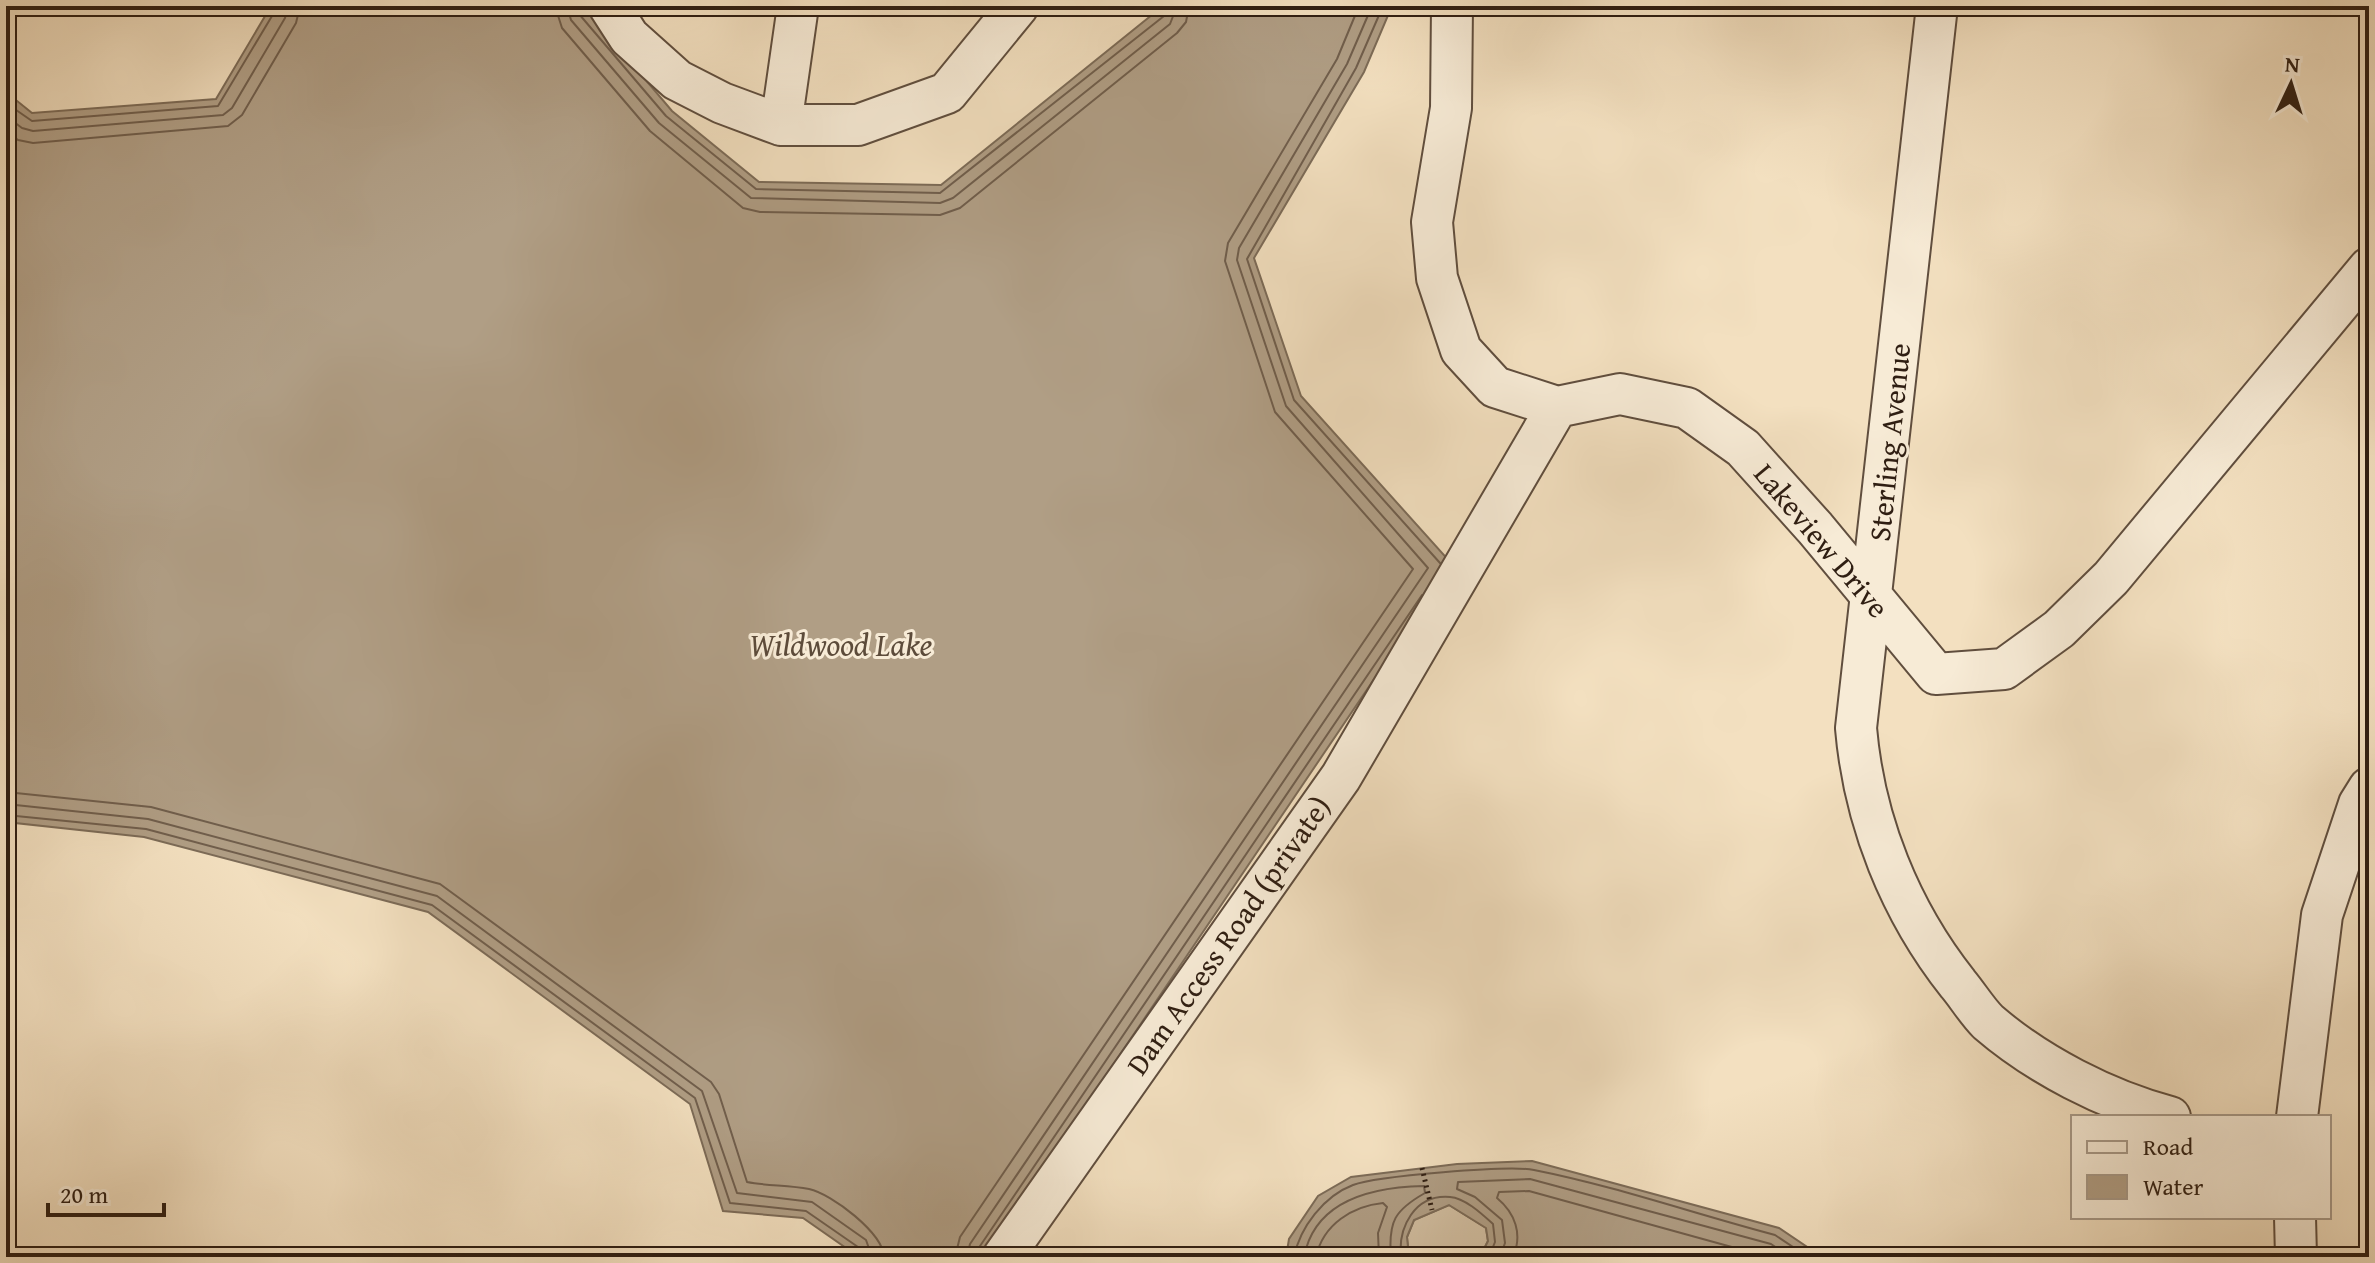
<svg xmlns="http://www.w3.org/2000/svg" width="2375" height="1263" viewBox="0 0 2375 1263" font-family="'Gentium Book Plus',serif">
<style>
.green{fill:#d2bfa2;stroke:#806e5a;stroke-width:2}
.water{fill:#b09e85;stroke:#7c6b57;stroke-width:2}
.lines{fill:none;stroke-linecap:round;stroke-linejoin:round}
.shore{stroke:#705e4c;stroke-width:2}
.minor-casing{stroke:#604e3e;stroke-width:44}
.path{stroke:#2f1e12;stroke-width:5;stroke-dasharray:2 4;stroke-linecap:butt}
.minor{stroke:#f7ebd6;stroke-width:40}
.labels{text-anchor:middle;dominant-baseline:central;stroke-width:6;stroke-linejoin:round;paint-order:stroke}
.street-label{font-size:30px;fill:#2f1e12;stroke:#f7ebd6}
.water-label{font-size:32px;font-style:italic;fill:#5c4b3a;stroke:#f7ebd6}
</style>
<rect width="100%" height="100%" fill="#f3e0c0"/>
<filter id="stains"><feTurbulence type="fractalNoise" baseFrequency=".0025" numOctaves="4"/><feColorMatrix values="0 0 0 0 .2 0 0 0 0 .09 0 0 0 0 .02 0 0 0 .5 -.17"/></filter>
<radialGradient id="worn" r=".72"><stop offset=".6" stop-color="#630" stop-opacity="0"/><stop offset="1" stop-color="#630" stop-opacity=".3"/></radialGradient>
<!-- green -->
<path class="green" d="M1449,1205L1486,1228L1488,1241L1480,1257H1409L1407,1237L1414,1220Z"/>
<!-- water -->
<path class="water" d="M271,6H583L672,111L759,182L941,185L1163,6H1392L1364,72L1254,258L1301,396L1452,564L983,1257H859L803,1218L723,1211L690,1104L428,912L144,837L6,822V92L32,113L216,99Z
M1532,1161L1779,1228L1822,1257H1480L1488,1241L1486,1228L1449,1205L1414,1220L1407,1237L1409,1257H1286L1289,1239L1318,1196L1351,1177L1457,1164Z"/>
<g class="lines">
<!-- shore -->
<path class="shore" d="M555,6L562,28L650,131L743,208L760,212L940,215L960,208L1177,33L1186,22L1189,6
M567,6L571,20L659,123L751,198L940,203L953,198L1170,24L1177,6
M577,6L579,14L666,116L756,189L940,193L1164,16L1167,6
M1383,6L1356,68L1247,259L1294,400L1440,563
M6,103L32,121L218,106L278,6
M6,116L22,128L33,131L223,115L232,108L285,18L288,6
M6,131L18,140L33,143L228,126L242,115L296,23L300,6
M6,792L151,807L440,884L711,1082L719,1094L747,1182C767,1186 788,1185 809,1189C832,1194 883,1233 884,1257
M6,804L148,819L437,896L702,1091L737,1193L812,1202L866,1240L872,1257
M6,815L146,829L432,905L695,1098L730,1203L806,1211L858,1247L862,1257
M955,1257L960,1237L1413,569L1275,412L1225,261L1228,243L1337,59L1359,6
M967,1257L970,1244L1428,568L1286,406L1237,260L1239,248L1347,64L1372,6
M977,1257L978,1249L1422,595
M1294,1257C1300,1227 1324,1196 1353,1185C1376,1176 1510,1165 1534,1170C1615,1186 1695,1214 1775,1235L1808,1257
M1304,1257C1315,1199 1374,1187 1424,1186L1425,1193C1395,1210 1388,1221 1391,1257
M1316,1257C1323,1224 1353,1206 1383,1203L1387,1207L1378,1233L1379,1257
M1401,1257C1398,1228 1414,1194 1450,1197C1465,1198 1482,1214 1493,1224L1495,1242L1489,1257
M1500,1257L1505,1243L1502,1220L1475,1197L1457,1189L1458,1182L1530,1179L1771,1244L1790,1257
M1513,1257C1523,1234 1515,1213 1497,1198L1499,1192L1529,1191L1768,1257"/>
<defs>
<path id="minor" d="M609,6L629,37L677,80L722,103L781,125H858L947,93L1018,6
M1452,6L1451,108L1432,222L1437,278L1461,350L1495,387L1557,407L1620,394L1687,408L1743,448L1815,528L1936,674L2004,669L2059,629L2111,578L2369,268
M1937,6L1856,728C1864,821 1900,911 1958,984C1968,996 1977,1011 1988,1022C2038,1065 2106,1100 2170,1117
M781,125L798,6
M2297,1117L2322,915L2359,804L2369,788
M2295,1217L2296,1257
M1003,1257L1341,777L1557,407"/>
</defs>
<!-- minor casing -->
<use href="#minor" class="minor-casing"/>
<!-- path -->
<path class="path" d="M1422,1168L1432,1210"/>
<!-- minor -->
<use href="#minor" class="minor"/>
</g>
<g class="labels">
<!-- street labels -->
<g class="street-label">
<text transform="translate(1889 442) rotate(-84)">Sterling Avenue</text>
<text transform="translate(1822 540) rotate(50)">Lakeview Drive</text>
<text transform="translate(1228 935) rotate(-55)">Dam Access Road (private)</text>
</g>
<!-- water labels -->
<g class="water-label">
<text x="841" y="644">Wildwood Lake</text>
</g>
</g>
<!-- margin -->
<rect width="2375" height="1263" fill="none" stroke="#f3e0c0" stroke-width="32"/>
<rect x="8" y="8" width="2359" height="1247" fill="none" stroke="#2f1e12" stroke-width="4"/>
<rect x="16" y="16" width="2343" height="1231" fill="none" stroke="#2f1e12" stroke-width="2"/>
<!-- legend -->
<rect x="2071" y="1115" width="260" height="104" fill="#f7ebd6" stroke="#a79988" stroke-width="2"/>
<rect x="2087" y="1141" width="40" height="12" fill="#f7ebd6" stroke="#a79988" stroke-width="2"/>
<text x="2143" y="1155" font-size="24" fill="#2f1e12">Road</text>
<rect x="2087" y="1175" width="40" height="24" fill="#b09e85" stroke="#a79988" stroke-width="2"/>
<text x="2143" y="1195" font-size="24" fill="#2f1e12">Water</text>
<!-- north arrow -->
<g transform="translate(2291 84) rotate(4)" stroke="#f7ebd6" stroke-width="6" paint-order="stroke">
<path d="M0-6L14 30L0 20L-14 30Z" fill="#2f1e12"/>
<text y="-12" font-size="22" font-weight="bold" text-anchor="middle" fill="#2f1e12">N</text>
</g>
<!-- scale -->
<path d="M48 1203v12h116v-12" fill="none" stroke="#2f1e12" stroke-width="4"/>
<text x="60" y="1203" font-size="24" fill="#2f1e12" stroke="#f7ebd6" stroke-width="6" paint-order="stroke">20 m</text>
<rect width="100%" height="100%" filter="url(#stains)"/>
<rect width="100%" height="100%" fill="url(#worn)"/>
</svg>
